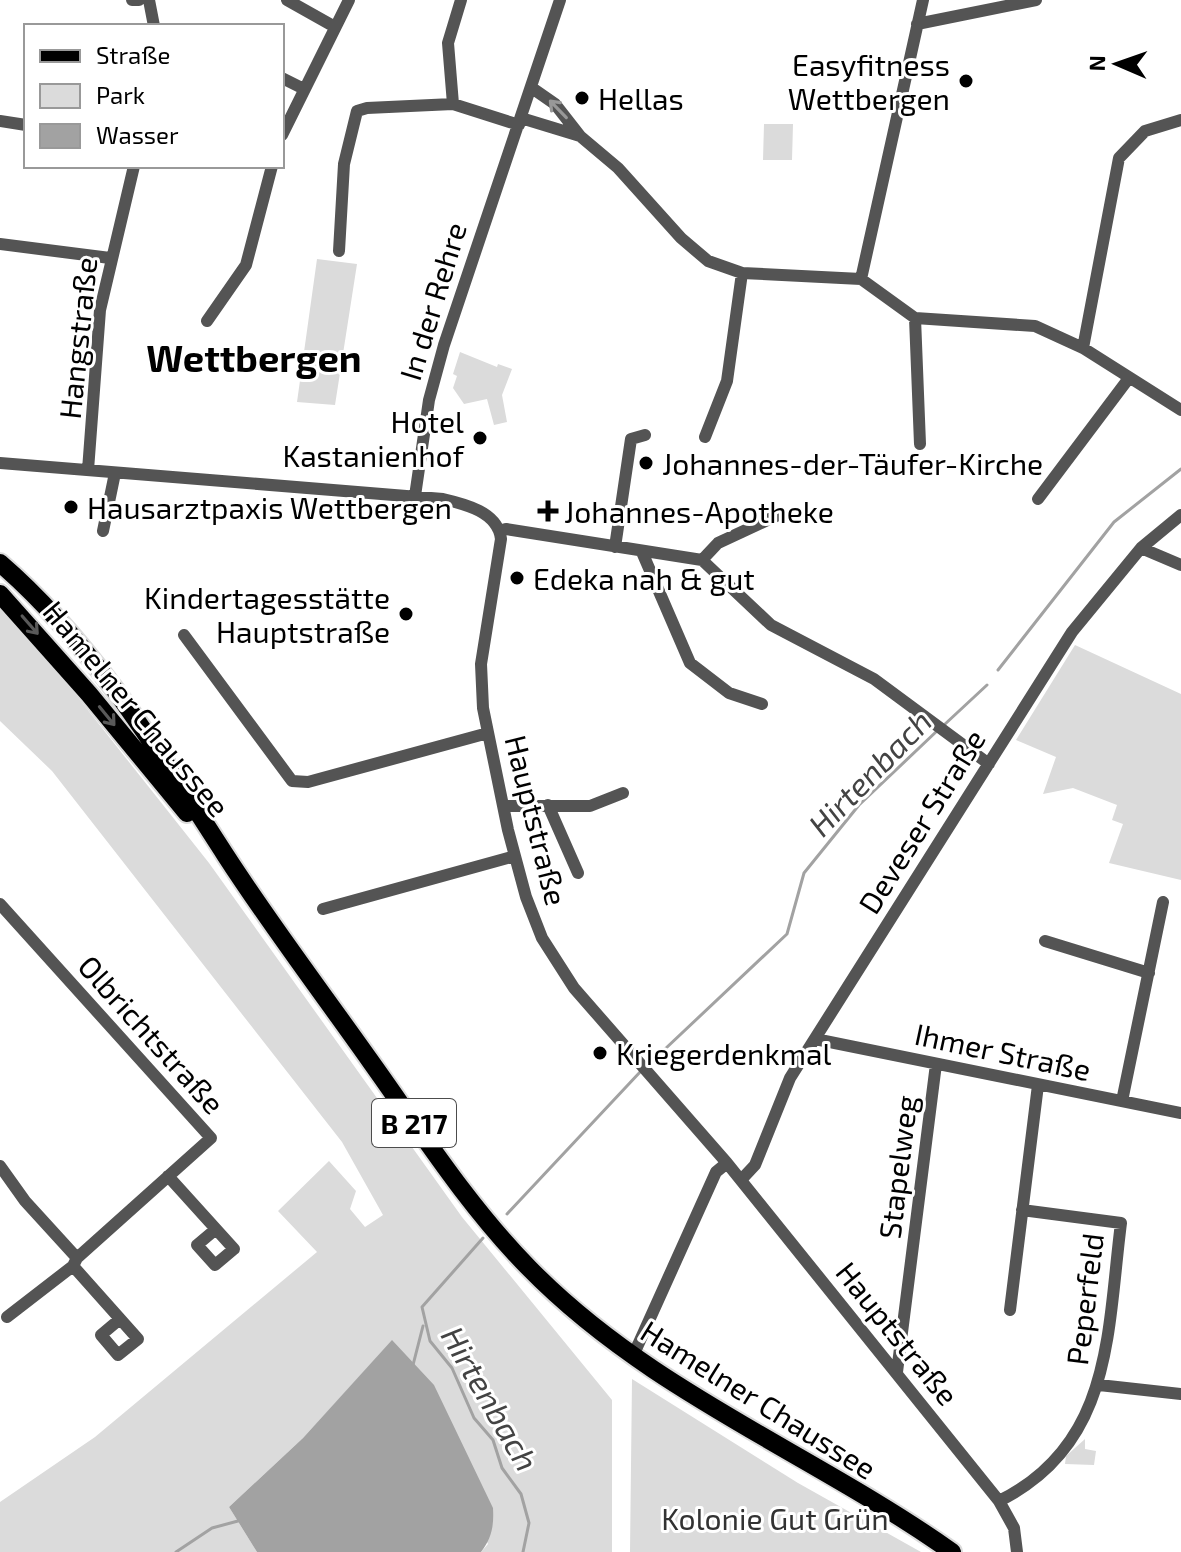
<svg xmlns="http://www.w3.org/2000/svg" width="1181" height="1552" viewBox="0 0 1181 1552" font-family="'Exo 2',sans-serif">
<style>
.green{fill:#dbdbdb}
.water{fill:#a2a2a2}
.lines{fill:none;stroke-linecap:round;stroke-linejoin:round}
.stream{stroke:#a2a2a2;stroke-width:3}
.primary-casing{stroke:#dbdbdb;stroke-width:22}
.minor{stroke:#545454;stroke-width:12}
.primary{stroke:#000;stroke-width:18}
.oneway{stroke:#989898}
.oneway2{stroke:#595959}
.poi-dot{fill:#000;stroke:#fff;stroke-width:3}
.labels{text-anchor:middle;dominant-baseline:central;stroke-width:6;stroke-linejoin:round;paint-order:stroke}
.shield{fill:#fff;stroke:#4c4c4c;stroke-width:2}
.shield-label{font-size:28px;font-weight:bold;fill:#000}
.poi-label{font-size:30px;fill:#000;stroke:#fff;text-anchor:start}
.street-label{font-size:30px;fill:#000;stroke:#fff}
.park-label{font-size:30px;fill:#323232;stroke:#fff}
.water-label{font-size:32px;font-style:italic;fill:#434343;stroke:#fff}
.district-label{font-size:38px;font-weight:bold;fill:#000;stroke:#fff}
</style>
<rect width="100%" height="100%" fill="#fff"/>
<!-- green -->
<path class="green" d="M764,124H793L792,160H763Z
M317,259L357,264L335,405L297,402Z
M460,352L497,367L498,364L512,369L502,395L507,422L494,425L487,399L464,404L453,388L457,376L453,374Z
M0,607L49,661L209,863L462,1217L612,1400V1552H481L488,1544L392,1341L303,1438L229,1507L257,1552H0V1502L95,1437L317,1252L278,1211L329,1161L356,1191L350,1209L365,1227L383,1215L342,1142L270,1050L52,771L0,721Z
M1075,645L1181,694V880L1109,863L1123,824L1112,820L1117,805L1073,788L1043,794L1056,757L1016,740Z
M632,1379L798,1483L921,1552H630Z
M1085,1439V1449L1096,1451L1094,1465L1065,1464L1066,1456Z"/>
<!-- water -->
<path class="water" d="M392,1340L434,1385L493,1508C494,1525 492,1538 481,1552H257L229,1507L303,1438Z"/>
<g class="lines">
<!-- stream -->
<path class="stream" d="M998,670L1114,522L1181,469
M944,725L987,685
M647,1066L787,934L804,873L859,805L938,730
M507,1214L641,1071
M483,1238L422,1307L430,1341L452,1368L474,1418L493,1440L502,1468L521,1494L529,1523L523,1552
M413,1365L423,1326
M176,1552L212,1528L238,1521"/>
<defs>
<path id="primary" d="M0,563C93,643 160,754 226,856C272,927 323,994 371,1062C421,1132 468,1206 529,1268C650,1392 812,1453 952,1552
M0,594L89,694L187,813"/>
</defs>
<!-- primary casing -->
<use href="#primary" class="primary-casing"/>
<!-- minor -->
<path class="minor" d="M132,0H139
M149,0L154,26
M287,0L335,27
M917,24L1036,0
M282,78L302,88
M532,88L555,104L580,136L618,168L681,238L708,261L742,273L861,279L915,318L1035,326L1083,348L1181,410
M453,104L448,43L461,0
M521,118L580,136
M0,121L26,125
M282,135L349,0
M0,244L110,258
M339,251L344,164L357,111L367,108L453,104L519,125
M861,279L923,0
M915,318L920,444
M207,321L246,265L272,166
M1083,348L1119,158L1145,131L1181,120
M705,437L727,381L742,273
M0,463L443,499C465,504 498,512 501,539L481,664L483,708L508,830L526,897L542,938L574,988L727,1163L999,1501L1014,1528L1017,1552
M88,470L100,310L134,166
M415,496L429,400L444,345L560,0
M1038,499L1129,378
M103,531L115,473
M500,531L506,529L702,560
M615,547L631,439L645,435
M1141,548L1181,565
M642,552L690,663L729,693L762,704
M702,560L771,625L874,679L989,764
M702,560L718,543L776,516
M184,635L292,781L308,782L488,733
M548,805L578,873
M503,806H590L623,793
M0,904L211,1138L77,1258L73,1266L7,1317
M323,909L515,856
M1045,941L1149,973
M815,1039L1181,1113
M1122,1101L1163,902
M0,1166L25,1201L77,1258
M168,1176L234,1249L215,1265L197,1245L216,1229
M741,1180L755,1165L790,1078L1072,632L1141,548L1181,515
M73,1266L138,1339L118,1355L101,1335L120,1319
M1010,1310L1038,1085
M633,1356L716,1172L727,1163
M897,1372L936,1064
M1099,1385L1181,1394
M999,1501C1113,1445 1107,1332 1121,1223L1022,1210"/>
<!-- primary -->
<use href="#primary" class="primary"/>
</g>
<!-- one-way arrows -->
<defs><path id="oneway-shaft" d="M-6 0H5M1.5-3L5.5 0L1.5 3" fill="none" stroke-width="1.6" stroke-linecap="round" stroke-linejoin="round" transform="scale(2)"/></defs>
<use class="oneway" href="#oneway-shaft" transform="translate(558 109) rotate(-134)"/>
<g class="oneway2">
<use href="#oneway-shaft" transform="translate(30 625) rotate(49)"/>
<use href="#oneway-shaft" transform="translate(107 716) rotate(51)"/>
</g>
<!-- markers -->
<g class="poi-dot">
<circle cx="966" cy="81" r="8"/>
<circle cx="582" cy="98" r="8"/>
<circle cx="480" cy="438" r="8"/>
<circle cx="646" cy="463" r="8"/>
<circle cx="71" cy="507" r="8"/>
<path d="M544 499h8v8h8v8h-8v8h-8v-8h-8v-8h8z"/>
<circle cx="517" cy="578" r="8"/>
<circle cx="406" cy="614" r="8"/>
<circle cx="600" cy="1053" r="8"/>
</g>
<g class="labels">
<!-- shield labels -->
<rect class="shield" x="372" y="1099" width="84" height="48" rx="6"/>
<g class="shield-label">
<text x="414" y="1123">B 217</text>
</g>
<!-- poi labels -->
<g class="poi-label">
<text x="950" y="64" text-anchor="end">Easyfitness<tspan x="950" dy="34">Wettbergen</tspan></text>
<text x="598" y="98">Hellas</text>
<text x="464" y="421" text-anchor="end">Hotel<tspan x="464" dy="34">Kastanienhof</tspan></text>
<text x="662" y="463">Johannes-der-Täufer-Kirche</text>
<text x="87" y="507">Hausarztpaxis Wettbergen</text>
<text x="564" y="511">Johannes-Apotheke</text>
<text x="533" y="578">Edeka nah &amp; gut</text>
<text x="390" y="597" text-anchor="end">Kindertagesstätte<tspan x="390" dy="34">Hauptstraße</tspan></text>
<text x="616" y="1053">Kriegerdenkmal</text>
</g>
<!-- street labels -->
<g class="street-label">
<text transform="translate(432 301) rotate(-73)">In der Rehre</text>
<text transform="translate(77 338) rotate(-84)">Hangstraße</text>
<text transform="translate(137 708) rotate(50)">Hamelner Chaussee</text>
<text transform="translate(537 820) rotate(76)">Hauptstraße</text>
<text transform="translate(921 821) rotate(-58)">Deveser Straße</text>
<text transform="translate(152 1034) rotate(48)">Olbrichtstraße</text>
<text transform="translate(1003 1051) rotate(12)">Ihmer Straße</text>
<text transform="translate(897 1167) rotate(-83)">Stapelweg</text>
<text transform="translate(1084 1299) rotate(-83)">Peperfeld</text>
<text transform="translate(898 1333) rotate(51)">Hauptstraße</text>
<text transform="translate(759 1399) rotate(32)">Hamelner Chaussee</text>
</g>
<!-- park labels -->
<g class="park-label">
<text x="775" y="1518">Kolonie Gut Grün</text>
</g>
<!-- water labels -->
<g class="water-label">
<text transform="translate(869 772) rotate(-46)">Hirtenbach</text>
<text transform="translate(491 1398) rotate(60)">Hirtenbach</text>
</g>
<!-- district labels -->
<g class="district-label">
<text x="254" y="357">Wettbergen</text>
</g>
</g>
<!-- legend -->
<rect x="24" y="24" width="260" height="144" fill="#ffffff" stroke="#999999" stroke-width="2"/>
<rect x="40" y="50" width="40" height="12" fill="#000000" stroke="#999999" stroke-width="2"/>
<text x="96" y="64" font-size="24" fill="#000000">Straße</text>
<rect x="40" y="84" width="40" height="24" fill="#dbdbdb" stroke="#999999" stroke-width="2"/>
<text x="96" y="104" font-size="24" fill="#000000">Park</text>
<rect x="40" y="124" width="40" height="24" fill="#a2a2a2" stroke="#999999" stroke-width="2"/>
<text x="96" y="144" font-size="24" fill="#000000">Wasser</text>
<!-- north arrow -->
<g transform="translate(1117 64) rotate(272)" stroke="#ffffff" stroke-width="6" paint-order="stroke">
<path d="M0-6L14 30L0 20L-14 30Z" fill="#000000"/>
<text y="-12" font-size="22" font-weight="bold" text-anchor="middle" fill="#000000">N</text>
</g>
</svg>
